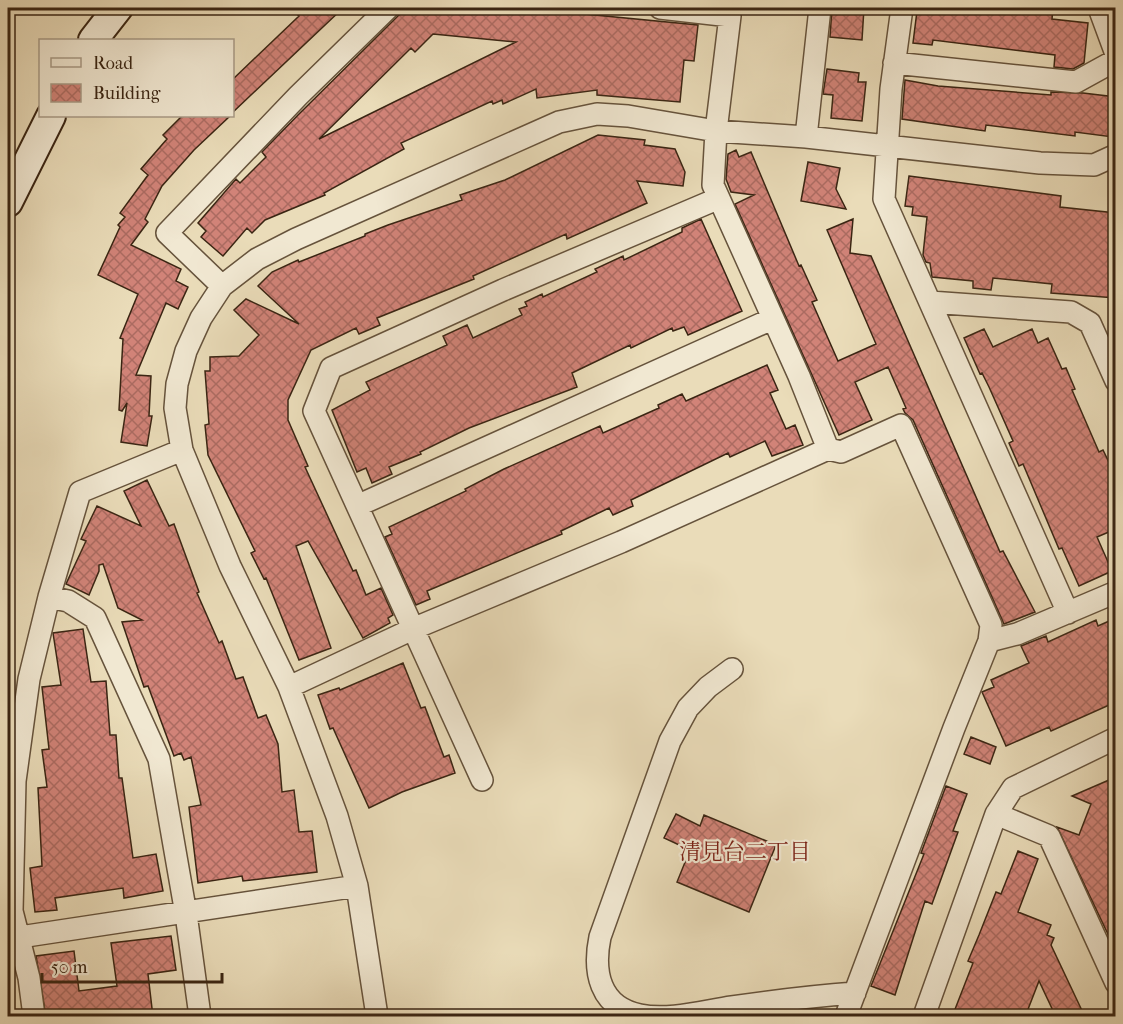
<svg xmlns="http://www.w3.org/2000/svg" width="1123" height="1024" viewBox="0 0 1123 1024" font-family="'IM FELL French Canon','Noto Serif JP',serif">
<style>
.building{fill:url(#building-cross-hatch);stroke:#3a2513;stroke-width:1.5;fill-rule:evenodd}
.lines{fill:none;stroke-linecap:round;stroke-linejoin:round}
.minor-casing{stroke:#66533c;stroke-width:24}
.secondary-casing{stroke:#3a2513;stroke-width:32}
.minor{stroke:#f1e8d2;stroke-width:21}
.secondary{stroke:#f1e8d2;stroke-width:28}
.labels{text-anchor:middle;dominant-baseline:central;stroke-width:4.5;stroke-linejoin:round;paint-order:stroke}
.neighbourhood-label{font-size:22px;fill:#7a1f14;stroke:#f1e8d2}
</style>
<defs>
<pattern id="building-cross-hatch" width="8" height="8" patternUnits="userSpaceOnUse" patternTransform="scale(1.5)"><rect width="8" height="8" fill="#d18378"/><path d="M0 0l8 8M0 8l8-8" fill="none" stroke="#ab6b61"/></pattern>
</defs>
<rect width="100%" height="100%" fill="#eadcb9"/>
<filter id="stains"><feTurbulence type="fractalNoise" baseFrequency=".00333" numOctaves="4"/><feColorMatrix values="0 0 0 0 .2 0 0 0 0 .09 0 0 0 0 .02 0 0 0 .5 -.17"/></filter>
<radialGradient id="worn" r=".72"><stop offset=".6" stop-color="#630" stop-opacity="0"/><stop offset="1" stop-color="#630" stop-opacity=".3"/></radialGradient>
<!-- building -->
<path class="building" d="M290,8H343L232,113V80L299,16Z
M406,8L532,9L698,25L694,61L684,60L680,102L597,95V90L537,98L536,89L503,104L502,100L493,104L492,101L401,143L404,149L324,193L325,195L265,220L252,233L247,228L223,256L201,237L206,231L198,223L236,179L240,183L266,157L262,152L298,115ZM433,34L516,42L319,139L411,48L415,52Z
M832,8H864L862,40L830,37Z
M939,8H1053L1052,19L1088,23L1084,63L1073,69L1054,67L1055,55L933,40L932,45L913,43L917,11H939Z
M827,69L859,73L858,82H866L862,121L831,118L833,95L823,94Z
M905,80L938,86L1051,95V92L1083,93L1116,97L1113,137L1075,132V136L986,125L985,131L902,119Z
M182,116H230L194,150L162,186L145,219L148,222L131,245L181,269L176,281L188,287L178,309L166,303L136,375L151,376L149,416H152L147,446L121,442L127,403L122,411L119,410L123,339L120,338L138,294L98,275L120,227L118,225L125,217L120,213L148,175L141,169L167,139L163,135Z
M598,135L645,140L644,145L675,149L685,172L683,186L637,181L647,203L567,239L566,234L473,276L474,279L377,318L380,325L359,334L356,328L311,350L288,400V420L308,466L305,467L353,571L356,570L366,595L381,588L393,615L388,618L390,623L363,638L308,541L296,546L331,648L299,660L266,578L264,579L251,553L255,551L208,455L205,425L209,424L205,371H210V357L239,356L259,335L234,310L246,299L299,324L258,286L272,272L298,260L299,262L365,236V234L388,225L462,200L460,195L505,180Z
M736,150L739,157L751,152L799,266L801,265L817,300L812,302L838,361L876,344L827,230L853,219L850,253L871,256L1000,552L1003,551L1035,612L1004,624L913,420L905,413L903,409L906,408L888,367L855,382L872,420L839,435L735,204L754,195L731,192L726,179L728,154Z
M808,162L840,168L836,189L846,209L801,201Z
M909,176L1061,196L1060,207L1116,213V298L1051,293L1052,284L993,278L991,290L973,288V281L932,277L930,263L926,262L923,255L927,217L912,215L913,207L905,206Z
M701,219L742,311L688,335L684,327L673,331L672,328L631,348L630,345L572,373L577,387L469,428L420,452L421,454L389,467L392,474L372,483L366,468L357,472L332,410L370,390L366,382L447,345L443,336L467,325L473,338L522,315L519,309L527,306L525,302L542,294L543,297L597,272L595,269L623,256L624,260L682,232V228Z
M984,329L993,347L1032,329L1038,343L1048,338L1062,369L1066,368L1075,389L1072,390L1099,452L1103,450L1116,477V529L1097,537L1112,571L1079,586L1062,548L1059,549L1023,464L1019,466L1009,443L1013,441L989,387L982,373L980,374L964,338Z
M767,365L778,390L770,393L786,429L795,425L803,445L772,456L765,441L730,457L728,453L631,500L633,506L613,515L609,508L561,531L562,534L427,591L430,599L416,605L385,537L392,534L389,527L466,491L465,489L504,469L600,426L603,433L659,408L658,405L682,394L686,401Z
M147,480L169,526L174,524L199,592L197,593L219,643L222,641L236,679L243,677L258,718L266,715L278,744L282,792L294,790L299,832L312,831L317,872L243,881L242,876L198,883L189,807L201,805L191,757L184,760L181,753L174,756L148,686L144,687L122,622L142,620L118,608L103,564L99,565V571L89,595L66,584L86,541L81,539L97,506L141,526L124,491Z
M1116,618V702L1051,731L1049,727L1006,746L982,692L994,687L991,680L1029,663L1021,646L1046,636L1048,642L1096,620L1098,626Z
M83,629L91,682L106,681L110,735H116L119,778H122L133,858L156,854L163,891L124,898L123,888L55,898L57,910L35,912L30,868L42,866L38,788L47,787L42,750L49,749L42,687L61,685L53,633Z
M403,663L421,708L425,707L444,757L449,755L455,773L402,792L369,808L333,728L330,729L318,695L339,688L340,690Z
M971,737L996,747L990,764L964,754Z
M1116,777V951L1057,827L1079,835L1091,804L1072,796Z
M946,786L967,794L953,831L958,832L932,904L925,901L895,995L871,986L924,854L921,853Z
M676,814L700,826L704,815L776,845L749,912L677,882L690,850L664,838Z
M1018,851L1038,859L1018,912L1051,925L1047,935L1054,938L1051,945L1085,1017H1056L1039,981L1025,1017H952L973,963L968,961L979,935L996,892L1001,894Z
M171,936L176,970L148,974L153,1017H46L36,956L74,951L79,991L117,986L111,943Z"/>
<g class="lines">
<defs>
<path id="minor" d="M660,8L730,16L716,131L713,185L799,376L828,449
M902,8L891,89L884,199L1068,613
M1099,8L1116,54
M894,63L1076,82L1116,60
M806,137L820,8
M222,286L167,233L298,96L388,8
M930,302L1071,312L1090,323L1116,381
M359,505L772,319
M49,597L68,601L95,618L159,759L186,914L200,1016
M989,641L1017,634L1116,592
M732,669L708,687L688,708L670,741L600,937C593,971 599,1007 640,1015C668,1021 704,1011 732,1007C773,1001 814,996 855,993
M289,687L415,628L621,542L828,449L841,452L901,425L991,625L989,641L954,728L846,1016
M482,780L314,411L331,368L503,290L717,199
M996,814L1049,836L1116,983
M20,937L357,886
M34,1016L29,978L12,911L15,781L29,679L49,597L80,492L182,450
M377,1016L357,886L337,816L289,687L230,566L182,450L175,408L177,384L186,351L201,318L222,286L257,259L296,239L559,122L597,114L628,116L716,131L806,137L1040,163L1094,165L1116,155
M924,1016L996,814L1013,788L1116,738"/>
<path id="secondary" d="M93,40L118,8
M8,202L51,116"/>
</defs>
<!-- minor casing -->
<use href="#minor" class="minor-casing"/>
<!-- secondary casing -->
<use href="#secondary" class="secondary-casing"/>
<!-- minor -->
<use href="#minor" class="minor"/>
<!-- secondary -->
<use href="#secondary" class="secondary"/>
</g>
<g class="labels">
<!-- neighbourhood labels -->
<g class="neighbourhood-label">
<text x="745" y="852">清見台二丁目</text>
</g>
</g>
<!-- margin -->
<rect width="1123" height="1024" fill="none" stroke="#eadcb9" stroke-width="30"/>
<rect x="9" y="9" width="1105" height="1006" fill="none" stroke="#3a2513" stroke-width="3"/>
<rect x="15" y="15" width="1093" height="994" fill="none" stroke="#3a2513" stroke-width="1.5"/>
<!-- legend -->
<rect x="39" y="39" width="195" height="78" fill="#f1e8d2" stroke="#a89a86" stroke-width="1.5"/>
<rect x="51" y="58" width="30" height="9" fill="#f1e8d2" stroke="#a89a86" stroke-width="1.5"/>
<text x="93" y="69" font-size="18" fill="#3a2513">Road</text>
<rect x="51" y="84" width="30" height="18" fill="url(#building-cross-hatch)" stroke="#a89a86" stroke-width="1.5"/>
<text x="93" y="99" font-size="18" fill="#3a2513">Building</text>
<!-- scale -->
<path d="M42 973v9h180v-9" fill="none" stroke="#3a2513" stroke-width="3"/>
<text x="51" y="973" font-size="18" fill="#3a2513" stroke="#f1e8d2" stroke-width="4.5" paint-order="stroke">50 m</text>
<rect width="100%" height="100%" filter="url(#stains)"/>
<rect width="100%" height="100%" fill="url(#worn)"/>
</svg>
